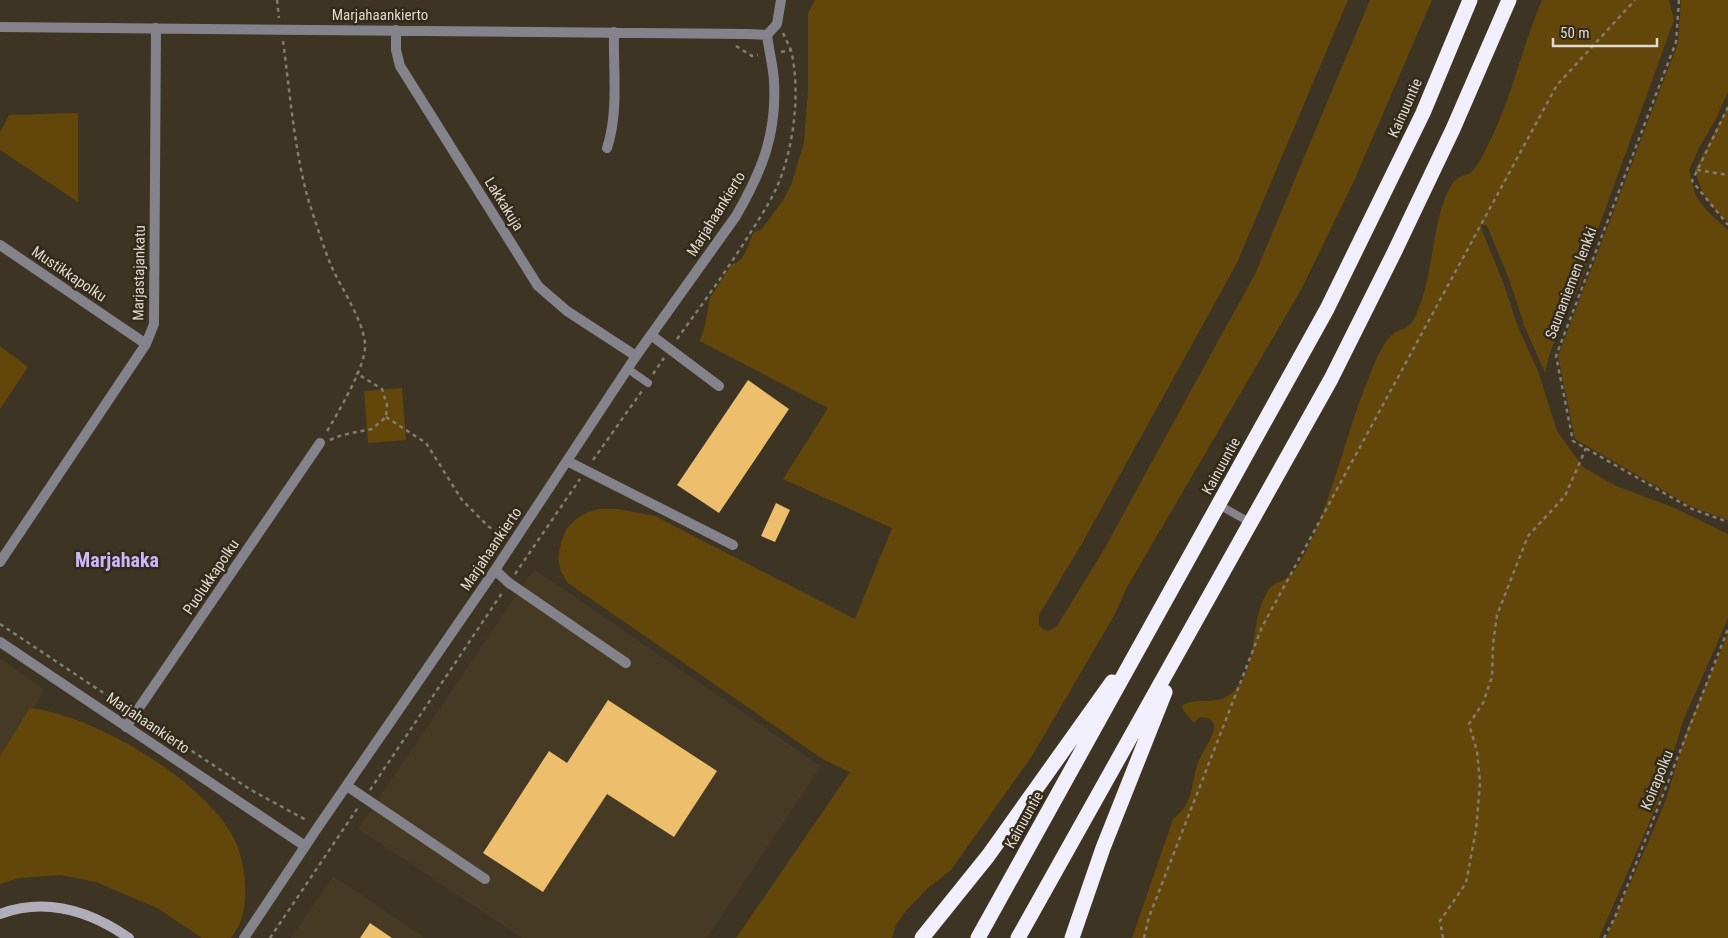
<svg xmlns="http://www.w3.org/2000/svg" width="1728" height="938" viewBox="0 0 1728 938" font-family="'Roboto Condensed',sans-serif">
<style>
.built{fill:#473a24}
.green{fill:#62460a}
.building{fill:#edbe6c}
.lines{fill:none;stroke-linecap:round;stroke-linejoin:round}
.path{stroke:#847c6f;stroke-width:2.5;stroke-dasharray:4 4;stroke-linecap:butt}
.lane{stroke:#84838b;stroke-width:8}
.street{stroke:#84838b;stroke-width:10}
.secondary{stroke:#b1aebc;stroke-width:10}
.highway{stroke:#f2effc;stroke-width:15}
.labels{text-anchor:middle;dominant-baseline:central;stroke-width:5;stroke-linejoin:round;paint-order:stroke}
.street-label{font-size:15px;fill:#dfd9d0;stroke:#332a1a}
.district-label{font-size:20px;font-weight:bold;fill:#cbb8ff;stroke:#332a1a}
</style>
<rect width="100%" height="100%" fill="#3d3424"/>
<!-- built -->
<path class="built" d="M534,569L821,766L707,938H522L358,829Z
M0,658L45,690L0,762Z
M333,876L425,938H291Z"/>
<!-- green -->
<path class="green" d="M815,0H1348L1237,263L1084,540L1039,615V625L1043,629L1049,631L1057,626L1103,551L1256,272L1370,0H1432L1354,181L1301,290L1127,587L1115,614L1032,756L951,870L928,888L905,912L896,925L892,938H736L850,772L824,760L568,583L561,572L558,559L561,542L567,528L577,518L588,512L599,509H618L655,516L855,619L892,528L783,479L828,408L700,341L705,325L710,298L732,264C744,263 749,244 753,233L762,229L783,200L791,185L804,143L808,90V13Z
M1542,0H1669L1674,20L1596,235L1580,284L1561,324L1549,356L1545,373L1524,325L1509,279L1487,226L1482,224L1481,228L1503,282L1518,327L1538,371L1557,431L1583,467L1616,486L1675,508L1728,534V617L1726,623L1683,721L1660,797L1647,828L1599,938H1132L1173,819C1195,802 1190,785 1198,763C1201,753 1214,737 1214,727C1214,723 1212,720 1208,718L1200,717L1194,723L1183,710L1182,706C1197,694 1217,710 1236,689C1258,663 1250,623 1266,594C1273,580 1279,585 1288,577C1296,571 1300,561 1305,553C1334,496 1346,431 1371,372C1376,359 1383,342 1394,333C1397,330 1401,330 1405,328C1411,325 1415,318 1417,312C1433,276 1431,235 1445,198C1448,191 1452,182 1458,178C1462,175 1466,175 1470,173C1477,167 1482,157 1486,149C1511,102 1521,49 1542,0Z
M1681,0H1728V92L1716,119L1699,148L1689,170L1696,196L1707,211L1728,230V520L1692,507L1575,439L1558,356L1678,43Z
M1728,107V222C1707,202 1703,198 1695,170Z
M78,113V202L0,150V132L9,115Z
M0,346L28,367L0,409Z
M402,388L406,440L368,443L364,391Z
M1728,634V938H1606L1653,831L1666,799L1689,724Z
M30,708C93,715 199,778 231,833C240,848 244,866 245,884C246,903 244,922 231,938H202L157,908L96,882L61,875L19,878L0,884V756Z"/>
<!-- building -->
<path class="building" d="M748,380L789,409L719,513L677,485Z
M776,503L790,510L775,542L761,536Z
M608,700L717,771L674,837L607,794L543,892L483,853L549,751L567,763Z
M370,923L392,938H360Z"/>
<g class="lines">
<!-- path -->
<path class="path" d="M277,0L279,18
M1679,0L1676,42L1556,356L1573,441L1692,509L1728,522
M783,33L791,50
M283,41C290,93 294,148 308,199C315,220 322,243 330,263C340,287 363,319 365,344C367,365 337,414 326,433
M736,46L752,56L758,55
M1728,107L1692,181L1728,225
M1697,170L1728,175
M677,339C701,306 725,273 747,238C757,222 768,206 776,189C794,149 801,92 791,50L781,52
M653,374L664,358
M386,417L426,443L462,500L489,527L504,535
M330,440L342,435L372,429L386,417L387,405L382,389L356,373
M593,460L642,391
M515,574L580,479
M0,624L126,708
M145,720L251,790L308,821
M370,790L502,593
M270,938L359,806
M1144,938L1149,917L1262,627L1557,85L1635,0
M1443,938L1440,921L1466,883L1476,830L1480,783L1477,751L1469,724L1483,703L1492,677L1493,644L1497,615L1528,536L1565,496L1586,448
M1604,938L1615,917L1728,629"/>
<!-- lane -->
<path class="lane" d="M628,369L648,383
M1219,505L1251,523"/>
<!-- street -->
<path class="street" d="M0,27L748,34L767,35C769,51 773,65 774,81C777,134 762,171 736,216L636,356L495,570L318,827L244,938
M396,30V50L400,66L538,286L567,311L636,356
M767,35L777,24L781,0
M607,148C619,112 613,70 614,32
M0,245L146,344
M651,335L719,386
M567,461L733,545
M0,562L146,344L154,324L156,28
M495,570L509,583L626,663
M0,642L305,846
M126,727L320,443
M347,786L485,879"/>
<!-- secondary -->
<path class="secondary" d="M0,914C46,897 90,911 129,938"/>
<!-- highway -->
<path class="highway" d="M922,938L988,856L1112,682
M978,938L1327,309L1423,113L1470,0
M1018,938L1331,379L1393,255L1453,129L1509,0
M1072,938L1103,848L1165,692"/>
</g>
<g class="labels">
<!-- street labels -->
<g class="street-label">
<text x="380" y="15">Marjahaankierto</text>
<text transform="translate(1405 108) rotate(-66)">Kainuuntie</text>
<text transform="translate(504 204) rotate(58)">Lakkakuja</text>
<text transform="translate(716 214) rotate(-58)">Marjahaankierto</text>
<text transform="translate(139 273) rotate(-89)">Marjastajankatu</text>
<text transform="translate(69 274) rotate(34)">Mustikkapolku</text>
<text transform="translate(1571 283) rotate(-69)">Saunaniemen lenkki</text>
<text transform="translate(1221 466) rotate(-61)">Kainuuntie</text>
<text transform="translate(491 549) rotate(-56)">Marjahaankierto</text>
<text transform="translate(211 577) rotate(-56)">Puolukkapolku</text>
<text transform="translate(148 723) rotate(34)">Marjahaankierto</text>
<text transform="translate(1657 780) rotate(-68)">Koirapolku</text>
<text transform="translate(1024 820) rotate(-61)">Kainuuntie</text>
</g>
<!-- district labels -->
<g class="district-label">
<text x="117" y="560">Marjahaka</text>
</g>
</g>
<!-- scale -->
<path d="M1553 38v8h104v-8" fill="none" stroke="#dfd9d0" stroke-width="2.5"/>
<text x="1560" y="38" font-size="15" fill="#dfd9d0" stroke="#332a1a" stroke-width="4" paint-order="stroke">50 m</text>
</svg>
